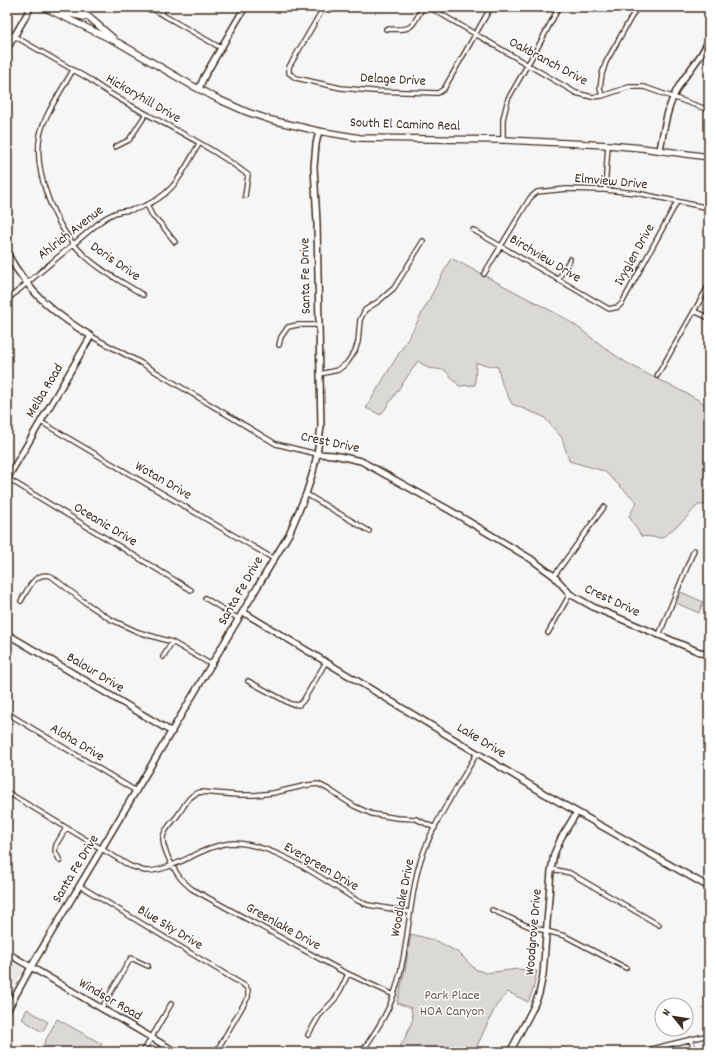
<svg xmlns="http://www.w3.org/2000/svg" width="716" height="1059" viewBox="0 0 716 1059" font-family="Dekko,sans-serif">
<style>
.built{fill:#e9e7e6}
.green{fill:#dbd9d6;stroke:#8b827a}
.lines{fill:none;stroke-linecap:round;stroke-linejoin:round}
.street-casing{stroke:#3b2a1e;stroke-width:6}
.secondary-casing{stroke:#3b2a1e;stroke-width:8}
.primary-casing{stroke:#3b2a1e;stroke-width:8}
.street{stroke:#fff;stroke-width:3.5}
.secondary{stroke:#fff;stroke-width:5}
.primary{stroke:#fff;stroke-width:5.5}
.labels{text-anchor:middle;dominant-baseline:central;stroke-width:3;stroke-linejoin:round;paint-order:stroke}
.street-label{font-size:14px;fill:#3b2a1e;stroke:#fff}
.park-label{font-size:14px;fill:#63564c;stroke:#fff}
</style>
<rect width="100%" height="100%" fill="#f7f6f6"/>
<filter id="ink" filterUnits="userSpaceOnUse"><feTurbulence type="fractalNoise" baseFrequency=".025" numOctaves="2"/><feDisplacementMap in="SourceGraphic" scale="8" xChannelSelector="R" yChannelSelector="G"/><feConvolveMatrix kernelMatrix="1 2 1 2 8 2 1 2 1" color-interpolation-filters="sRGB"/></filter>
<g filter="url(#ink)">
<!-- built -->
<path class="built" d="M7,959L20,966L22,972L7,998Z"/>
<!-- green -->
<path class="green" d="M451,258L563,317C585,331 604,349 627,363C654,379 683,390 709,406V505H698L684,520L662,538L641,536L629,516L637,502L604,471L569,461L562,438L544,417L512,404L502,384L498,367L476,363L475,385L459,386L445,370L428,368L418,361L381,415L366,408L413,330Z
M681,592L703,602L699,613L676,603Z
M411,934L437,941L459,953L475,969L486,973L518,969L537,971L533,990L528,1002L508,992L496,1006L474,1052H397L406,1036L413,1019L411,1008L397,1003L405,970Z
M27,1009L48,1022L42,1032L22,1019Z
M57,1019L102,1044L97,1052H52L42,1047Z"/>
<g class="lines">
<defs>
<path id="street" d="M149,7L221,48
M324,7L289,67V73L296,78L341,88L373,91L438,93L444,89L491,7
M429,7L576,93L592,97L602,96L629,87H644L709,110
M161,14L165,7
M386,29C413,30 410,30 423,7
M7,32L89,79C101,89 115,96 128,104C168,126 212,147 248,175L245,196
M73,70C63,88 44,115 40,135C33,172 55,228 83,254C100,271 123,282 143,295
M602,96L600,88L602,74L606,62L637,7
M503,140V119L508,99L540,43L559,7
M115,147L129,140L146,114
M605,190L608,145
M147,205L153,217L160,223L175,242
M473,230L609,309L618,307L622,303L677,202
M484,274L530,198L537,192L566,189L605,190L637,193L709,208
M558,280L570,259
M7,300L101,221C105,218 110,215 115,213C122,210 131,211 139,208C174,196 182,173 199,144
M694,311L709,318
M91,336L141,363L276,444L317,454
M279,345L281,337L288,327L297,325H318
M320,374L338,370L347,363L355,351L358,342L360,320L365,310L379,301L394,288L423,241
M657,376L709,285
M41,422L274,559
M7,478L191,590
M306,494L369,531
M554,576L604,507
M205,598L239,619
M21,601C28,589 35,571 51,576L83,601L110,619L138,632L172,642L212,665
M548,633L570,594
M659,635L694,550
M163,657L172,642
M248,681L291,704L299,705L303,701L326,662
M7,713L136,791
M7,792L130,866C135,867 140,870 145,871C175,872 204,843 235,843C278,845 322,879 358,901L368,905L410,912
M60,861L55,851L56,845L66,828
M552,869L570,873L659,925
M80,886L245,986L248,990V997L216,1052
M492,910L528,926L565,936L626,968
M394,995L342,971L192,889C188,886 184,882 181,879C174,870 159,844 164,834C167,826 176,819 180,812C186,803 190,794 201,792L238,795H255L273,793L308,785L318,784L328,789L354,806L372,814L397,818L416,819L435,828
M101,1009L131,958L148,966
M308,1035L319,1016L335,999L341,989L348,974
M691,1039L694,1052
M143,1052L171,1004
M362,1052C374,1034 387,1015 394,994C408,954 408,910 418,869C429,828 457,789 477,753
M647,1052L651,1049L709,1035"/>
<path id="secondary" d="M7,49L31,7
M199,89L204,77L245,7
M660,150C664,128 667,106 679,86C689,69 702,58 709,39
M7,253C28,292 54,314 91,336L7,479
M317,454L334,455L361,461L451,511L531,559L554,576L570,594L595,608L709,656
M243,612L545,794L709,887
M7,634L172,732
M7,953L176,1052
M7,1011L31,967L289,534L306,494L313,472L317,454L321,427L317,223L314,167L316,144L319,131
M510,1052L532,1010L539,994L543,975L551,871L554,854L561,838L577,812"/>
<path id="primary" d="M43,7L119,43L191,85L220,100L247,112L271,120L318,131L360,138L505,140L608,145L642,148L709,157
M55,7L67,13L84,17
M70,7L90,18L113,38"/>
</defs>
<!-- street casing -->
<use href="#street" class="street-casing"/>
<!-- secondary casing -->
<use href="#secondary" class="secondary-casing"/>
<!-- primary casing -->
<use href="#primary" class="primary-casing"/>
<!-- street -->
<use href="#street" class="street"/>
<!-- secondary -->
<use href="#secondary" class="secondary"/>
<!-- primary -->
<use href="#primary" class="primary"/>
</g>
</g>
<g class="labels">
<!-- street labels -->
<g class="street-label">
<text transform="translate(548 62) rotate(28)">Oakbranch Drive</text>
<text transform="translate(393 80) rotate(3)">Delage Drive</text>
<text transform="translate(143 99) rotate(30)">Hickoryhill Drive</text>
<text transform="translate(405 125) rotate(2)">South El Camino Real</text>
<text transform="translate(611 182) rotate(5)">Elmview Drive</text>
<text transform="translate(71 233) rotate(-38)">Ahlrich Avenue</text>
<text transform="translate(635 255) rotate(-61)">Ivyglen Drive</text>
<text transform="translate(545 259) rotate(31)">Birchview Drive</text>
<text transform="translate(115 262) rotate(35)">Doris Drive</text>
<text transform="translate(306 276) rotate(-91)">Santa Fe Drive</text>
<text transform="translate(45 391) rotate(-59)">Melba Road</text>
<text transform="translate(330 443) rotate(12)">Crest Drive</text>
<text transform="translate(163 481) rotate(30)">Wotan Drive</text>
<text transform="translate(105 525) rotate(31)">Oceanic Drive</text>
<text transform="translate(241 591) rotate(-60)">Santa Fe Drive</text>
<text transform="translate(612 601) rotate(25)">Crest Drive</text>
<text transform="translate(95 673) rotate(31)">Balour Drive</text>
<text transform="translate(481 741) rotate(31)">Lake Drive</text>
<text transform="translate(77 743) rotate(31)">Aloha Drive</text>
<text transform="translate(321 867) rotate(30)">Evergreen Drive</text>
<text transform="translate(76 869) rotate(-59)">Santa Fe Drive</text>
<text transform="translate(403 898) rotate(-79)">Woodlake Drive</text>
<text transform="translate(283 927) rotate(29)">Greenlake Drive</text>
<text transform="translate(170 928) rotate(31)">Blue Sky Drive</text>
<text transform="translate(534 932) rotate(-85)">Woodgrove Drive</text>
<text transform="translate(110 1000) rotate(30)">Windsor Road</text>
</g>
<!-- park labels -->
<g class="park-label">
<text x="452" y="996">Park Place<tspan x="452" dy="16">HOA Canyon</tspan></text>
</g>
</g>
<!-- margin -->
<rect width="716" height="1059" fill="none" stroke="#fff" stroke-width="24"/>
<rect x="12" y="12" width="692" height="1035" fill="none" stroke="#3b2a1e" stroke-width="1.5" filter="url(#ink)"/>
<!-- north arrow -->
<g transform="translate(674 1017) rotate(300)"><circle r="19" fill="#ffffff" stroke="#b1aaa5"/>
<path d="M0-3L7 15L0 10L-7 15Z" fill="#3b2a1e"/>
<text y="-6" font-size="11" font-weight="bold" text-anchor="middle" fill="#3b2a1e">N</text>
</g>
</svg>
